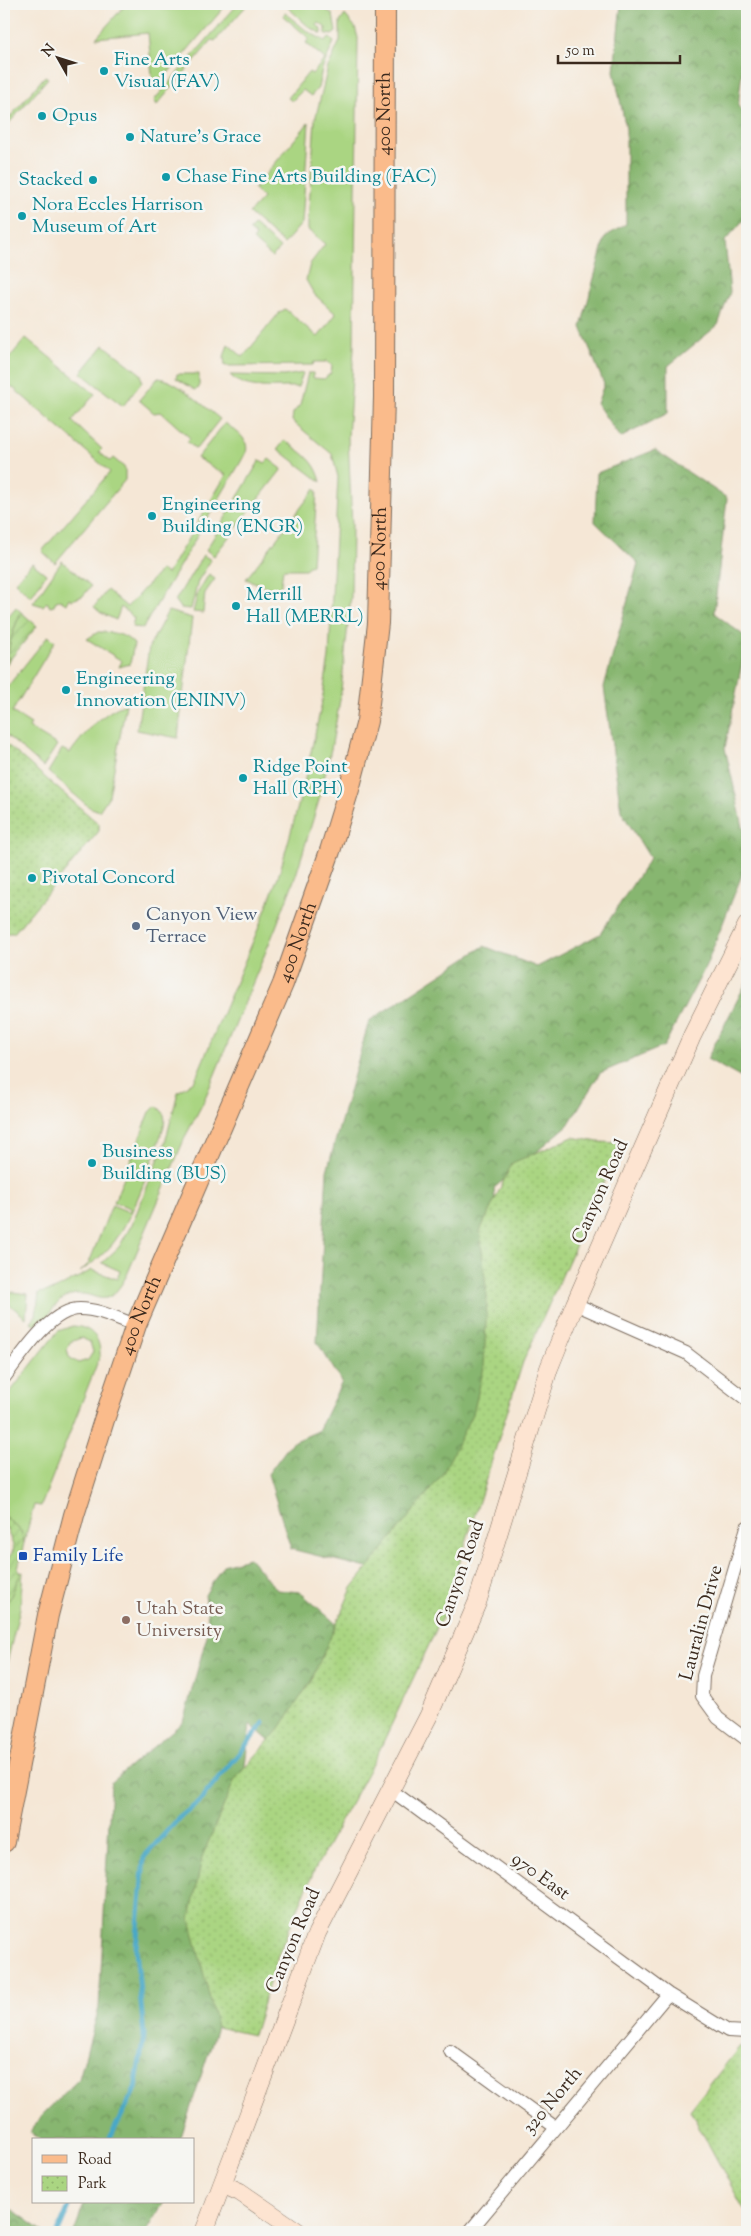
<svg xmlns="http://www.w3.org/2000/svg" width="751" height="2236" viewBox="0 0 751 2236" font-family="'Sorts Mill Goudy',serif">
<style>
.grass{fill:#aad582;stroke:#728050;fill-rule:evenodd}
.forest{fill:url(#forest-crowns);stroke:#617047}
.park{fill:url(#park-dots);stroke:#728050}
.garden{fill:url(#garden-furrows);stroke:#728050}
.lines{fill:none;stroke-linecap:round;stroke-linejoin:round}
.stream{stroke:#48a8c7;stroke-width:5}
.street-casing{stroke:#7c6c5e;stroke-width:14}
.secondary-casing{stroke:#7c6c5e;stroke-width:19}
.primary-casing{stroke:#7c6c5e;stroke-width:22}
.street{stroke:#fff;stroke-width:12}
.secondary{stroke:#fde4d1;stroke-width:18}
.primary{stroke:#fabb8b;stroke-width:20}
.culture-dot{fill:#0f9aa8;stroke:#f6f6f2;stroke-width:2}
.service-dot{fill:#5c6f8a;stroke:#f6f6f2;stroke-width:2}
.transit-dot{fill:#1a4fb4;stroke:#f6f6f2;stroke-width:2}
.education-dot{fill:#8d6e63;stroke:#f6f6f2;stroke-width:2}
.labels{text-anchor:middle;dominant-baseline:central;stroke-width:5;stroke-linejoin:round;paint-order:stroke}
.culture-label{font-size:19px;fill:#0d838f;stroke:#f6f6f2;text-anchor:start}
.street-label{font-size:19px;fill:#3b2a1e;stroke:#f6f6f2}
.service-label{font-size:19px;fill:#4e5e75;stroke:#f6f6f2;text-anchor:start}
.transit-label{font-size:19px;fill:#164399;stroke:#f6f6f2;text-anchor:start}
.education-label{font-size:19px;fill:#785e54;stroke:#f6f6f2;text-anchor:start}
</style>
<defs>
<pattern id="forest-crowns" width="20" height="18" patternUnits="userSpaceOnUse" patternTransform="scale(1.25)"><rect width="20" height="18" fill="#87b670"/><path d="M2 6a3 3 0 1 1 6 0M12 15a3 3 0 1 1 6 0" fill="none" stroke="#70945b"/></pattern>
<pattern id="park-dots" width="8" height="8" patternUnits="userSpaceOnUse" patternTransform="scale(1.25)"><rect width="8" height="8" fill="#aad582"/><path d="M2 2h.1M6 6h.1" fill="none" stroke="#93b770" stroke-width="1.8" stroke-linecap="round"/></pattern>
<pattern id="garden-furrows" width="10" height="10" patternUnits="userSpaceOnUse" patternTransform="scale(1.25)"><rect width="10" height="10" fill="#aad582"/><path d="M-1 1l2-2M0 10L10 0M9 11l2-2" fill="none" stroke="#93b770"/></pattern>
</defs>
<rect width="100%" height="100%" fill="#f6f6f2"/>
<filter id="ink" filterUnits="userSpaceOnUse"><feTurbulence type="fractalNoise" baseFrequency=".02" numOctaves="2"/><feDisplacementMap in="SourceGraphic" scale="10" xChannelSelector="R" yChannelSelector="G"/><feConvolveMatrix kernelMatrix="1 2 1 2 8 2 1 2 1" color-interpolation-filters="sRGB"/></filter>
<filter id="wash" filterUnits="userSpaceOnUse"><feTurbulence type="fractalNoise" baseFrequency=".0096" numOctaves="4" result="noise"/><feDisplacementMap in="SourceGraphic" scale="20" xChannelSelector="R" yChannelSelector="G"/><feGaussianBlur stdDeviation="1.12" result="paint"/><feColorMatrix in="noise" values="0 0 0 0 0 0 0 0 0 0 0 0 0 0 0 0 0 1.4 0 .05"/><feComposite in="paint" operator="in"/></filter>
<g filter="url(#wash)">
<rect width="100%" height="100%" fill="#f5e7d6"/>
<!-- grass -->
<path class="grass" d="M126,4H227L156,87L153,86L148,33L96,38Z
M238,4H248L215,41L212,40L157,105L154,100Z
M284,4H319L333,15L336,32L332,35L326,34V28L319,23L317,25L322,30V34L309,27Z
M285,13L307,31L325,41L330,38L334,42L322,69L318,88L311,96L303,90L292,101L288,98L309,72L312,74L325,59L306,43L309,38L283,16Z
M345,15L355,27L358,38L354,349L348,437L352,526L351,596L340,700L331,749L319,800L296,875L276,927L203,1103L186,1135L127,1275C102,1321 96,1282 64,1298C53,1304 48,1321 37,1326L31,1322L36,1315L39,1293L54,1290L92,1270L117,1279L120,1271L102,1263L119,1247L132,1224L165,1143L178,1092L195,1080L261,922L280,871L302,792L321,707L329,657L338,477L332,454L292,421L293,413L300,405L308,373H313V378L324,379L331,373L332,366L326,360V362H314L313,365L225,366L224,357L228,344L243,357L279,313L285,309L318,337L336,314L314,294L306,280L310,264L325,244L308,230V221L315,120L328,67L340,41V22Z
M45,76L48,78L4,129V124Z
M309,122L302,223L284,244L249,213L263,198L254,189Z
M254,225L280,248L272,257L253,240L256,236L249,230Z
M26,338L95,394L72,421L102,449L99,452L110,461L113,458L125,468V480L55,563L42,551L110,472L4,380V364Z
M104,345L141,374L142,382L123,406L81,373Z
M303,373L298,387C277,386 245,392 230,375L284,376Z
M177,374H199V388L195,390L176,378Z
M158,378C176,379 206,408 220,419L196,449L187,442L190,438L161,412L154,413L139,400Z
M225,423C235,431 250,438 246,453L143,628L132,627L134,618L121,607L116,620L101,613L94,607L107,590L127,607L161,570L167,574L226,475L197,458Z
M285,440C302,453 316,460 321,482L278,449Z
M269,459L282,469L214,556L206,550L260,460L265,463Z
M315,489L317,491L312,564L305,569H283L280,592L246,579Z
M203,555L211,560L198,581L191,609L180,608L175,601Z
M62,561L91,586L83,596L72,600L69,598L66,604L60,600L56,601L54,606L50,607L47,602L43,606L33,603Z
M32,563L46,574L31,597L15,582Z
M209,574L215,579L205,593L203,613L193,612L198,592Z
M16,607L21,612C14,628 8,644 8,662L4,667V621Z
M168,611L192,618L178,738L137,730L149,647Z
M98,632C112,632 124,633 134,644L130,664L119,667L122,661L87,639Z
M48,636L55,641L12,712L31,724L29,728L57,745L43,767L4,733V691Z
M126,704L109,796L99,811L89,807L48,772L62,749L70,753C85,733 102,712 126,704Z
M156,1106C164,1111 166,1117 164,1126C153,1159 133,1221 110,1247C102,1256 91,1264 80,1272L89,1263L112,1205L129,1212L130,1208L114,1202L150,1112Z
M4,1291L28,1294L26,1318L4,1300Z
M73,1326C91,1327 101,1338 100,1356L41,1506L34,1505L24,1543L21,1531L4,1516V1400L58,1331ZM81,1338L90,1342L93,1352L88,1360L78,1363L69,1357L67,1349L70,1342Z
M23,1572L20,1608L4,1675V1605L10,1598L19,1573Z"/>
<!-- forest -->
<path class="forest" d="M621,4H747V29L738,106L747,116V216L725,241L730,292L718,325L668,366V413L620,438L597,404L604,384L581,327L605,237L626,224V129L614,71Z
M655,450L727,498L714,613L747,638L725,748L747,844V862L706,966L664,1046L600,1073L568,1125L494,1188L500,1286L494,1420L391,1574L291,1549L268,1474L291,1443L318,1431L342,1382L317,1342L327,1171L369,1021L484,946L537,967L600,934L650,858L621,811L604,687L638,563L595,522L597,473Z
M747,981V1081L707,1059Z
M249,1558L277,1590L300,1592L358,1643L289,1758L250,1724L236,1840L198,1922L217,2027L180,2140H40L31,2132L41,2116L79,2079L99,2008L111,1782L183,1722L209,1628L205,1595L223,1565Z
M85,2202H164L146,2232H74Z
M4,2207L10,2208L44,2232H4Z"/>
<!-- park -->
<path class="park" d="M4,742L99,824V831L14,933H4Z
M573,1137L598,1142L622,1143L523,1362L443,1615L379,1751L314,1871L278,1955L253,2035L217,2027L190,1919L202,1857L235,1779L280,1728L311,1681L352,1588L442,1475L474,1410L484,1367L487,1297L480,1231L512,1163Z
M740,2046L747,2052V2215L690,2110Z"/>
<!-- garden -->
<path class="garden" d="M21,612L37,626L8,662C8,644 14,628 21,612Z
M4,1516L21,1531L24,1543L18,1568L20,1575L10,1598L4,1605V1565L13,1551V1545L4,1523Z"/>
<g class="lines">
<!-- stream -->
<path class="stream" d="M109,2140L135,2089L144,2036L136,1949L144,1857L179,1818L199,1802L264,1723
M58,2232L71,2202"/>
</g>
</g>
<g filter="url(#ink)">
<g class="lines">
<defs>
<path id="street" d="M575,1304L686,1353L747,1400
M4,1378C21,1356 50,1309 80,1309C99,1309 118,1319 136,1325
M747,1527L703,1676L702,1696L718,1718L747,1740
M391,1790L668,1994L728,2031L747,2032
M450,2051L555,2127
M469,2232L668,1994"/>
<path id="secondary" d="M222,2184L240,2192L298,2232
M204,2232L317,1933L429,1715L477,1603L549,1368L575,1304L692,1036L747,925"/>
<g id="primary">
<path id="s1" d="M4,1842L48,1615L74,1515L104,1420L136,1325L283,984L330,851L350,786L367,721L378,623L384,397L385,4"/>
</g>
</defs>
<!-- street casing -->
<use href="#street" class="street-casing"/>
<!-- secondary casing -->
<use href="#secondary" class="secondary-casing"/>
<!-- primary casing -->
<use href="#primary" class="primary-casing"/>
<!-- street -->
<use href="#street" class="street"/>
<!-- secondary -->
<use href="#secondary" class="secondary"/>
<!-- primary -->
<use href="#primary" class="primary"/>
</g>
</g>
<!-- markers -->
<g class="culture-dot">
<circle cx="104" cy="71" r="5"/>
<circle cx="42" cy="116" r="5"/>
<circle cx="130" cy="137" r="5"/>
<circle cx="166" cy="177" r="5"/>
<circle cx="93" cy="180" r="5"/>
<circle cx="22" cy="216" r="5"/>
<circle cx="152" cy="516" r="5"/>
<circle cx="236" cy="606" r="5"/>
<circle cx="66" cy="690" r="5"/>
<circle cx="243" cy="778" r="5"/>
<circle cx="32" cy="878" r="5"/>
<circle cx="92" cy="1163" r="5"/>
</g>
<circle class="service-dot" cx="136" cy="926" r="5"/>
<rect class="transit-dot" x="18" y="1551" width="10" height="10" rx="2.5"/>
<circle class="education-dot" cx="126" cy="1620" r="5"/>
<g class="labels">
<!-- culture labels -->
<g class="culture-label">
<text x="114" y="60">Fine Arts<tspan x="114" dy="22">Visual (FAV)</tspan></text>
<text x="52" y="116">Opus</text>
<text x="140" y="137">Nature's Grace</text>
<text x="176" y="177">Chase Fine Arts Building (FAC)</text>
<text x="83" y="180" text-anchor="end">Stacked</text>
<text x="32" y="205">Nora Eccles Harrison<tspan x="32" dy="22">Museum of Art</tspan></text>
<text x="162" y="505">Engineering<tspan x="162" dy="22">Building (ENGR)</tspan></text>
<text x="246" y="595">Merrill<tspan x="246" dy="22">Hall (MERRL)</tspan></text>
<text x="76" y="679">Engineering<tspan x="76" dy="22">Innovation (ENINV)</tspan></text>
<text x="253" y="767">Ridge Point<tspan x="253" dy="22">Hall (RPH)</tspan></text>
<text x="42" y="878">Pivotal Concord</text>
<text x="102" y="1152">Business<tspan x="102" dy="22">Building (BUS)</tspan></text>
</g>
<!-- street labels -->
<g class="street-label">
<text stroke="none"><textPath href="#s1" startOffset="1790">400 North</textPath></text>
<text stroke="none"><textPath href="#s1" startOffset="1355">400 North</textPath></text>
<text stroke="none"><textPath href="#s1" startOffset="950">400 North</textPath></text>
<text transform="translate(601 1192) rotate(-66)">Canyon Road</text>
<text stroke="none"><textPath href="#s1" startOffset="545">400 North</textPath></text>
<text transform="translate(461 1574) rotate(-71)">Canyon Road</text>
<text transform="translate(702 1623) rotate(-75)">Lauralin Drive</text>
<text transform="translate(540 1877) rotate(36)">970 East</text>
<text transform="translate(294 1941) rotate(-67)">Canyon Road</text>
<text transform="translate(553 2101) rotate(-50)">320 North</text>
</g>
<!-- service labels -->
<g class="service-label">
<text x="146" y="915">Canyon View<tspan x="146" dy="22">Terrace</tspan></text>
</g>
<!-- transit labels -->
<g class="transit-label">
<text x="33" y="1556">Family Life</text>
</g>
<!-- education labels -->
<g class="education-label">
<text x="136" y="1609">Utah State<tspan x="136" dy="22">University</tspan></text>
</g>
</g>
<!-- margin -->
<rect width="751" height="2236" fill="none" stroke="#f6f6f2" stroke-width="20"/>
<!-- legend -->
<rect x="32" y="2138" width="162" height="65" fill="#f6f6f2" stroke="#aba49d"/>
<rect x="42" y="2155" width="25" height="8" fill="#fabb8b" stroke="#aba49d"/>
<text x="78" y="2164" font-size="15" fill="#3b2a1e">Road</text>
<rect x="42" y="2176" width="25" height="15" fill="url(#park-dots)" stroke="#aba49d"/>
<text x="78" y="2188" font-size="15" fill="#3b2a1e">Park</text>
<!-- north arrow -->
<g transform="translate(58 58) rotate(309)" stroke="#f6f6f2" stroke-width="4" paint-order="stroke">
<path d="M0-4L9 19L0 12L-9 19Z" fill="#3b2a1e"/>
<text y="-8" font-size="14" font-weight="bold" text-anchor="middle" fill="#3b2a1e">N</text>
</g>
<!-- scale -->
<path d="M558 55v8h122v-8" fill="none" stroke="#3b2a1e" stroke-width="2.5"/>
<text x="566" y="55" font-size="15" fill="#3b2a1e" stroke="#f6f6f2" stroke-width="4" paint-order="stroke">50 m</text>
</svg>
